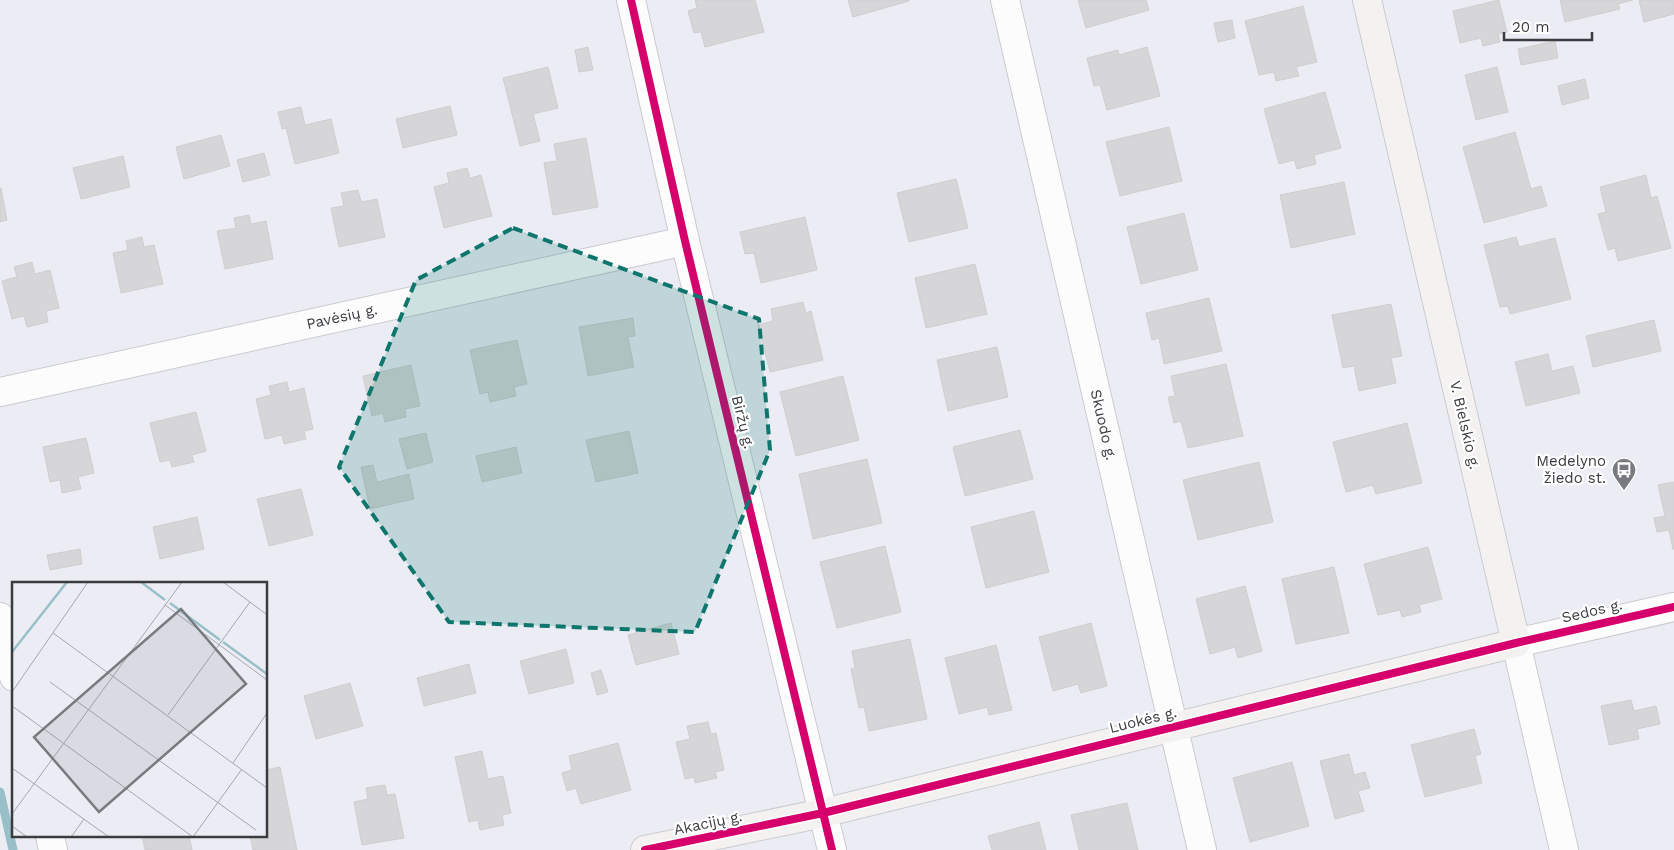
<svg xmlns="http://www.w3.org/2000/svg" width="1674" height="850" viewBox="0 0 1674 850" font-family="'Work Sans',sans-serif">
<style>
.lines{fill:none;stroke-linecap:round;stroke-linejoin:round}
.stream{stroke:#99bfc9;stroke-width:9}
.building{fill:#d6d5d7;stroke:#cfcdcf}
.street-casing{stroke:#cacbd0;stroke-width:30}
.secondary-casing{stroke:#cacbd0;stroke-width:30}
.street{stroke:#fcfcfd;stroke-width:28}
.secondary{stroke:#f4f2f1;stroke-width:28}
.cycleway-casing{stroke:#fff;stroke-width:11}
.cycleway{stroke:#d6006c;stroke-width:8}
.marked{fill:#0f766e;fill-opacity:0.2;stroke:#0f766e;stroke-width:4;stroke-dasharray:10 6;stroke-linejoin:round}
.labels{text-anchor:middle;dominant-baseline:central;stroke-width:4.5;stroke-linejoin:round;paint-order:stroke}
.street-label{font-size:15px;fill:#3a3c40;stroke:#fff}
.poi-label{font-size:15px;fill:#3a3c40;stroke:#fff;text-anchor:end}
.inset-river{fill:none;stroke:#99bfc9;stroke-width:2.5}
.inset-road{fill:none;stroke:#a5a6ac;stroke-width:1}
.view{fill:#787a7f;fill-opacity:0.15;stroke:#787a7f;stroke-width:2.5}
.inset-edge{fill:none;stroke:#3a3c40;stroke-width:2.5}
</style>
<rect width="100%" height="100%" fill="#ecedf4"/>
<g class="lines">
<!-- stream -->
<path class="stream" d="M0,792L13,850"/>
</g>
<!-- building -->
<path class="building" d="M695,0H755L764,32L705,47L701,32L694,33L688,11L697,8Z
M848,0H909V1L853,17Z
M1078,0H1146L1149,10L1086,28Z
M1499,0L1507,32L1498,34L1500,42L1483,46L1481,38L1460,43L1453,11Z
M1560,0H1633L1618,4L1620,9L1565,22Z
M1639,0H1674V14L1644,22Z
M1303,6L1317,62L1296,67L1299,76L1276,81L1274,72L1259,75L1245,21Z
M1232,20L1235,38L1218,42L1214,23Z
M1555,41L1558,58L1521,65L1518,49Z
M588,47L593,70L579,72L575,50Z
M1147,47L1160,96L1107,110L1100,85L1094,86L1087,58L1118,50L1119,55Z
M548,67L558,108L533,114L540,141L520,146L503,78Z
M1497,67L1508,112L1476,120L1465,75Z
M1585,79L1589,98L1562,105L1558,86Z
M1325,92L1341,148L1314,155L1316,164L1297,169L1294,160L1279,164L1264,109Z
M450,106L457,135L403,148L396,119Z
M301,107L305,125L331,119L339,153L295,164L286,128L282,129L278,112Z
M1169,127L1182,181L1120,196L1106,142Z
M1515,132L1531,189L1541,186L1547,206L1484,223L1463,147Z
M221,135L230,166L184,179L176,147Z
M586,138L598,207L553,215L544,163L557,161L554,144Z
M264,153L270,175L243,182L237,160Z
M123,156L130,187L81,199L73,168Z
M467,168L470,178L481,175L492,216L444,228L434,187L449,183L447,173Z
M1646,175L1651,198L1657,196L1671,248L1618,261L1615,248L1608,250L1598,214L1606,212L1600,187Z
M956,179L968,228L909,242L897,193Z
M1344,182L1355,234L1291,248L1280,195Z
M0,188H1L7,220L0,222Z
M358,190L361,202L377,199L385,237L339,247L331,208L344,206L341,193Z
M1184,213L1198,270L1141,284L1127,227Z
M249,215L251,224L266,221L273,259L225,269L217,231L236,228L234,218Z
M805,217L817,270L761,283L754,253L745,254L740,232Z
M142,237L144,247L154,245L163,284L121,293L113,253L128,250L126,241Z
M1516,237L1519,247L1555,238L1571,299L1510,314L1508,306L1500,307L1484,245Z
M32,262L35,274L50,270L59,308L46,311L48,322L27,327L24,316L12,319L2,281L17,277L14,267Z
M975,264L987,314L926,328L915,278Z
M1209,298L1222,351L1164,364L1159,338L1152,340L1146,313Z
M803,302L806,313L811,311L823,360L770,372L758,325L773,321L771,309Z
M1391,304L1402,356L1391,358L1396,383L1359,391L1354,366L1343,368L1332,315Z
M633,318L635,336L628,337L634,367L588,376L579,327Z
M1654,320L1661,351L1593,367L1586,336Z
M517,340L527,384L514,387L516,396L490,402L488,392L480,394L470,350Z
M997,347L1008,397L948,411L937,360Z
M1548,354L1552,371L1573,366L1580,393L1526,406L1515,362Z
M1226,364L1243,436L1188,448L1181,421L1174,423L1168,397L1175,396L1171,376Z
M411,365L420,406L405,409L406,417L385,422L383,413L372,416L363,376Z
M843,376L859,440L796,456L780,392Z
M287,382L289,392L304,388L313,429L304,431L306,439L284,444L282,435L265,439L256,399L271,395L269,386Z
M196,412L206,451L192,455L194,462L172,467L170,460L160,462L150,423Z
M1407,423L1422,483L1376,494L1373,485L1346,492L1333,442Z
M1020,430L1033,479L965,496L953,447Z
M629,431L638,473L596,482L586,440Z
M426,433L433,462L407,469L399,439Z
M86,438L94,473L78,477L81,489L62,493L60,480L50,482L43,447Z
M516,447L522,473L482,482L476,456Z
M867,459L882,523L813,539L799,474Z
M1259,462L1273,522L1198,540L1183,480Z
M373,465L377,482L409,474L414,499L370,509L361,467Z
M1674,482V549H1673L1669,530L1657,532L1654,518L1665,516L1658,485Z
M301,489L313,535L269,546L257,499Z
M1034,511L1049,572L986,588L971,527Z
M197,517L204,549L160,559L153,527Z
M885,546L901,612L837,628L820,562Z
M1428,547L1442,599L1419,605L1421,612L1402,617L1400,610L1378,615L1364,564Z
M80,549L82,564L50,570L47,555Z
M1334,567L1349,633L1296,644L1282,579Z
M1245,586L1262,651L1238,658L1235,647L1210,654L1196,599Z
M671,623L679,654L636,665L628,635Z
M1091,623L1107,686L1081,693L1078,684L1053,691L1039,637Z
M910,639L927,719L869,731L864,707L859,708L851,669L855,668L852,651Z
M996,645L1012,710L989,715L987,707L959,714L945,658Z
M566,649L574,683L529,694L520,661Z
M469,664L476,693L424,706L417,678Z
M601,670L608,692L597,695L591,673Z
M350,683L363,726L316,739L304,696Z
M1631,700L1634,711L1656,706L1660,724L1637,729L1639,739L1609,745L1601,706Z
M708,722L711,734L716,733L724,770L715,772L717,778L695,783L694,777L685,779L676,742L690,739L687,726Z
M1474,729L1481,754L1475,756L1482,783L1425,797L1411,745Z
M618,743L631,790L581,804L576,788L567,791L562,773L572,770L569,756Z
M482,751L488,779L503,776L511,813L502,815L504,825L480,830L478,820L469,822L455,757Z
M1349,754L1354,775L1365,772L1370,788L1358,791L1364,811L1335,819L1320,761Z
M1292,762L1309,826L1250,842L1233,778Z
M280,767L297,850H253L250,836H266V770Z
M385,785L387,795L395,794L404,838L362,845L354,802L368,799L366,788Z
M1127,803L1138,850H1079L1071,815Z
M1039,822L1046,850H992L988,836Z
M142,836H189L192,850H145Z"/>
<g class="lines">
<defs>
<g id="street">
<path d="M631,0L685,241L832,850"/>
<path id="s1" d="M1005,0L1202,850"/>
<path id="s2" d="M0,392L685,241"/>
<path d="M0,617L14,677"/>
<path d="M50,836L53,850"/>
<path d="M1564,850L1516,643L1674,607"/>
</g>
<path id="secondary" d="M645,850L823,813L1516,643L1367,0"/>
</defs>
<!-- street casing -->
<use href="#street" class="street-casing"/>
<!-- secondary casing -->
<use href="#secondary" class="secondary-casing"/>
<!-- street -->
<use href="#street" class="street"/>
<!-- secondary -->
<use href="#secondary" class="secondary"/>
<defs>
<path id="cycleway" d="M631,0L685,241L832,850
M645,850L823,813L1516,643L1674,607"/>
</defs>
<!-- cycleway casing -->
<use href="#cycleway" class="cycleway-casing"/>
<!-- cycleway -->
<use href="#cycleway" class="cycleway"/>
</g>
<!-- marked area -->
<path class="marked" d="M513,228L759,319L770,450L695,632L449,622L339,467L416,280Z"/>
<!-- icons -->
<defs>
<symbol id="bus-pin" viewBox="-11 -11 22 30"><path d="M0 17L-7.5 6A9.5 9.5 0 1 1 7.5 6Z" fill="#787a7f" stroke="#fff"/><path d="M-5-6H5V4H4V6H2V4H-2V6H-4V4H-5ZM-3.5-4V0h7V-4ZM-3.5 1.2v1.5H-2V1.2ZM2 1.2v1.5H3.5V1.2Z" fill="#fff"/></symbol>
</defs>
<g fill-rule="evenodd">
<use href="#bus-pin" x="1610" y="456" width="28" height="38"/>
</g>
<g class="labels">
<!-- street labels -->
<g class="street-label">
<text stroke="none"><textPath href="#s2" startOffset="350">Pavėsių g.</textPath></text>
<text transform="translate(743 422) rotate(76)">Biržų g.</text>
<text stroke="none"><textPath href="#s1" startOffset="436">Skuodo g.</textPath></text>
<text transform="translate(1465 425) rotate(77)">V. Bielskio g.</text>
<text transform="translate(1592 611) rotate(-13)">Sedos g.</text>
<text transform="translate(1143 720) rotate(-14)">Luokės g.</text>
<text transform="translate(708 823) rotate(-12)">Akacijų g.</text>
</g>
<!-- poi labels -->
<g class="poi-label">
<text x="1606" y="461">Medelyno<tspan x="1606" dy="17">žiedo st.</tspan></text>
</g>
</g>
<!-- overview -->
<g transform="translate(12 582)">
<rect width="255" height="255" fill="#ecedf4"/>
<path class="inset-river" d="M129,0L153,18M158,21L208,58M211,60L255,92M0,70L55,0"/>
<path class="inset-road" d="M211,0L254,32M153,23L255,98M41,51L255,206M38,100L244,248M0,110L76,0M0,124L181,255M156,133L238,20M221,181L255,131M0,186L97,255M0,232L170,0M0,244L15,255M59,255L72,237M181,255L230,187"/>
<path class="view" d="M169,27L234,102L87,230L22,155Z"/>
<rect width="255" height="255" class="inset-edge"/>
</g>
<!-- scale -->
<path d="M1504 32v8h88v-8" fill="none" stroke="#3a3c40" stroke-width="2.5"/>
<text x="1512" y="32" font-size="15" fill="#3a3c40" stroke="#ffffff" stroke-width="4" paint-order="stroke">20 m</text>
</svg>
